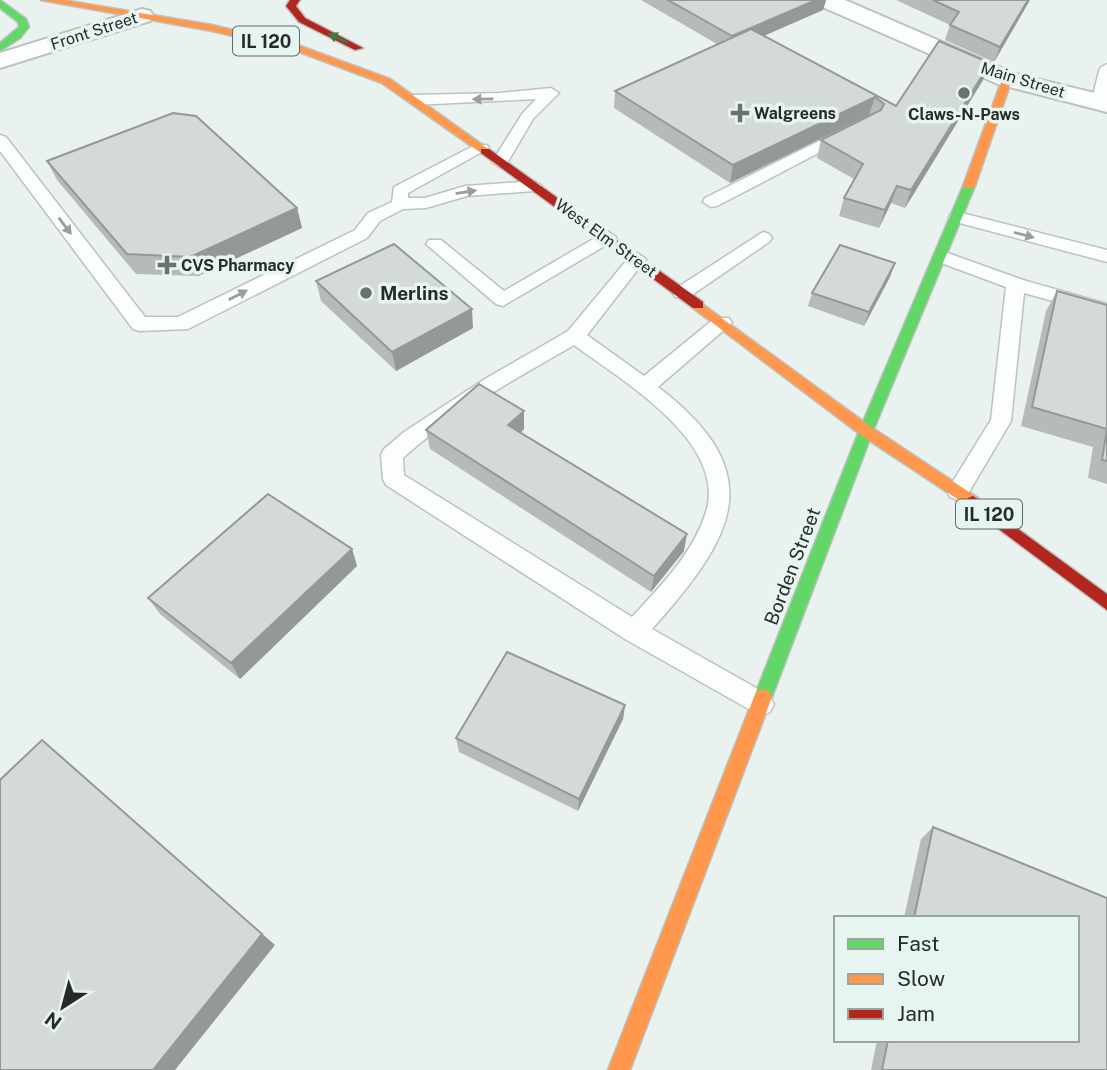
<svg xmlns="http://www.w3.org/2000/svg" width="1107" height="1070" viewBox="0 0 1107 1070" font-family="'Public Sans',sans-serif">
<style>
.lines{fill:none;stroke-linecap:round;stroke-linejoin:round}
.lane-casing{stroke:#bcc2c0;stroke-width:3}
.street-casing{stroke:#bcc2c0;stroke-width:4}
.fast-casing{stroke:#bcc2c0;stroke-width:3}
.slow-casing{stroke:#bcc2c0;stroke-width:3}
.jam-casing{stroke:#bcc2c0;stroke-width:3}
.lane{fill:#fcfdfd;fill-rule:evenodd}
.street{fill:#fcfdfd;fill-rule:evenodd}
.fast{fill:#63d668;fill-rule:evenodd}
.slow{fill:#ff974d;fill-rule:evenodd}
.jam{fill:#b3261e;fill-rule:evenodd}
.wall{fill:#b6bbba}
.shaded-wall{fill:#949997}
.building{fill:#d4dad8;stroke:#949997;stroke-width:2}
.oneway{fill:#417846}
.oneway2{fill:#9c9e9e}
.poi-dot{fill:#6b716f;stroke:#e7f5f0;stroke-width:2.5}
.labels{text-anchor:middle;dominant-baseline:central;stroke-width:7;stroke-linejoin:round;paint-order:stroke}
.far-street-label{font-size:16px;fill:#262b2a;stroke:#e7f5f0}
.far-poi-label{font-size:16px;font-weight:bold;fill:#262b2a;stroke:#e7f5f0;text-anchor:start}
.shield{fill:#e7f5f0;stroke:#606865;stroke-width:2}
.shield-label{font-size:18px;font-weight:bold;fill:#262b2a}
.poi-label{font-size:19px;font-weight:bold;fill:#262b2a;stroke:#e7f5f0;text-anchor:start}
.street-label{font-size:19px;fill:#262b2a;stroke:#e7f5f0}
</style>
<rect width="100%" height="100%" fill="#eaf2ef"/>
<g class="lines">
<defs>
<path id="lane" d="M1107,64V102L1104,105H1094L1091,102L1100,68Z
M551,88L559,93L533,119L506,165L500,167L492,162L522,114L536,99L414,105L406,100L414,95L500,93Z
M845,128L853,133L851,136L717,206L711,207L703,202L705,198Z
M0,135L6,137L145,317H178L355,230L368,213L392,202L394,187L475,145H487L489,148L408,193V198H425L465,186L534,181L542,186L534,191L467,196L426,208L403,209L380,221L367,238L188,329L140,331L133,329L0,151Z
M958,212L1107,250V262L952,221L949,217L952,213Z
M607,231L616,237L613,241L503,306L496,304L426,244L429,240H441L504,291Z
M763,232L769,234L772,238L769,242L689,297H675L673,293L675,289Z
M942,251L1023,280L1107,304V316L1024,293L1011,421L966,497L958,500L950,497L947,491L991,420L1006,287L936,261L933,257L936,253Z
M637,253L646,259L587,335L644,376L715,318H729L732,323L658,387C772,474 734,537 652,629L770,696L774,704L770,712L761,716L625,639L386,485L383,479L381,455L384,449L404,432L485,379L568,331L631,255ZM574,345C621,380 728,442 706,512C694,552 660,587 632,617L404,475L403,458C453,412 516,379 574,345Z"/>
<path id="street" d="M815,0H845L1016,74L1107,96V112L998,84L818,5Z
M142,9L150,11L154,16L150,21L0,68V53Z"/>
<path id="fast" d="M0,0L26,19L29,27L20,38L0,51V43L19,27L18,22L0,8Z
M969,183L975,186L873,431L772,697L769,703L763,705L757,703L754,697L859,431L963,186Z"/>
<path id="slow" d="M41,0H63L212,25L300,46L390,79L491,151L481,153L382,83L294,50L212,31Z
M1003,77L1012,79L975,186L973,188H965L963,186Z
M698,301L871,427L978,498L981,502L978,506H968L861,435L693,308V302Z
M763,689L769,691L772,697L630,1070H608L754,697L757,691Z"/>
<path id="jam" d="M290,0H300L296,6L305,18L363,48L355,50L299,22L286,6Z
M481,149H489L703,302V308H693L481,153Z
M973,496L1107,594V610L968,506L965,502L968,498Z"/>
</defs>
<!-- lane casing -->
<use href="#lane" class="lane-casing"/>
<!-- street casing -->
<use href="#street" class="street-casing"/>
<!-- fast casing -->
<use href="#fast" class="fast-casing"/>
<!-- slow casing -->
<use href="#slow" class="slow-casing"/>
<!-- jam casing -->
<use href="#jam" class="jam-casing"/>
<!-- lane -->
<use href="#lane" class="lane"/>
<!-- street -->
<use href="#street" class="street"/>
<!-- fast -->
<use href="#fast" class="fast"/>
<!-- slow -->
<use href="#slow" class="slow"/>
<!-- jam -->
<use href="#jam" class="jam"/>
</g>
<!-- wall -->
<path class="wall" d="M641,0H826L823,10L764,36L896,106L983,80L905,208L891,203L879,228L839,216L844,198L854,179L817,158L821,140L869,115L730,183L614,108L615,91L717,44Z
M896,0H1030L994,62L945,40L950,25Z
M47,161L297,208L302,228L198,276L136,274L57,180Z
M890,277L864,326L808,306L812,293Z
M316,281L473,328L396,371L321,301Z
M1057,291L1107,305V484L1088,478L1093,447L1021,426L1046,311Z
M524,411V429L521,433L684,551L651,592L430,449L426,430Z
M352,549L357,566L240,679L160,614L148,598Z
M625,705L623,719L578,811L459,752L456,738Z
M933,827L1107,898V1070H871L877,1040H1077V918H904L921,839Z"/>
<!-- shaded-wall -->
<path class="shaded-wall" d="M816,0H826L823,10L729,51L732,36Z
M1028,0H1030L994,62L1000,47Z
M990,63L983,80L905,208L911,190Z
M875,97L869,115L730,183L733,165Z
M897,186L891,203L879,228L885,210Z
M297,208L302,228L198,276L190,257Z
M895,263L890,277L864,326L869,312Z
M472,309L473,328L396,371L392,352Z
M524,411V429L509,444L508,425Z
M687,534L684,551L651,592L654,576Z
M352,549L357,566L240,679L231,663Z
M625,705L623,719L578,811L579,799Z
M62,757L275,945L175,1070H153Z"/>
<!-- building -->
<path class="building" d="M668,0H816L732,36Z
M933,0H1028L1000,47L950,25L959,12Z
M751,29L896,106L939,41L990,63L911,190L897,186L885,210L844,198L863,164L821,140L881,110L884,104L875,97L733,165L615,91Z
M173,113L196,116L297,208L190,257L127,254L47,161Z
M394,244L472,309L392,352L316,281Z
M840,245L895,263L869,312L812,293Z
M1057,291L1107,305V461L1102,460L1107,429L1032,407Z
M479,384L524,411L508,425L687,534L654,576L426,430Z
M268,494L352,549L231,663L148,598Z
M507,652L625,705L579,799L456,738Z
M42,740L262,934L153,1070H0V780Z
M933,827L1107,898V1070H882L888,1040H1077V918H914Z"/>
<!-- one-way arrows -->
<defs><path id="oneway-solid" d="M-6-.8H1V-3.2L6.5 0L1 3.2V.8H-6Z" transform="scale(1.75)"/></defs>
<use class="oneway" href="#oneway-solid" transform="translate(338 38) rotate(-154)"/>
<g class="oneway2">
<use href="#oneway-solid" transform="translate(483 99) rotate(179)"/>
<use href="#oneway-solid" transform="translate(466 192) rotate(-9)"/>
<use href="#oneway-solid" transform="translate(65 226) rotate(53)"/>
<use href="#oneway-solid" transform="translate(1024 235) rotate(15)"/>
<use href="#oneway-solid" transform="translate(238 295) rotate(-27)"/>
</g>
<!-- markers -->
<g class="poi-dot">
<circle cx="964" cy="93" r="7"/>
<path d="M736.5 102.5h7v7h7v7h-7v7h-7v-7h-7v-7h7z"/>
<path d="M163.5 254.5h7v7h7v7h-7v7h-7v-7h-7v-7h7z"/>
<circle cx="366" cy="293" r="7"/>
</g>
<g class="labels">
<!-- far-street labels -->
<g class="far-street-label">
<text transform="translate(94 31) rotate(-18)">Front Street</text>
<text transform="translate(1023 80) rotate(17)">Main Street</text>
<text transform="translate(606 238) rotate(36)">West Elm Street</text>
</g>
<!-- far-poi labels -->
<g class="far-poi-label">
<text x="754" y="113">Walgreens</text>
<text x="964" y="114" text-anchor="middle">Claws-N-Paws</text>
<text x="181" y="265">CVS Pharmacy</text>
</g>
<!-- shield labels -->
<g class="shield">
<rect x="233" y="26.5" width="66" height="29" rx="5"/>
<rect x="956" y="499.5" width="66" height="29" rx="5"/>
</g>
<g class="shield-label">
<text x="266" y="41">IL 120</text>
<text x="989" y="514">IL 120</text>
</g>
<!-- poi labels -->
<g class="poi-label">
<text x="380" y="293">Merlins</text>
</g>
<!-- street labels -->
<g class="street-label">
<text transform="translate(792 566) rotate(-69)">Borden Street</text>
</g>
</g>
<!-- legend -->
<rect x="834" y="916" width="245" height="126" fill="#e7f5f0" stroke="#9aa4a1" stroke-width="2"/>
<rect x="848" y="939" width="35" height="10" fill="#63d668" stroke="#9aa4a1" stroke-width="2"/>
<text x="897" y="951" font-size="21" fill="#262b2a">Fast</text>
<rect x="848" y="974" width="35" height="10" fill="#ff974d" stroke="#9aa4a1" stroke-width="2"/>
<text x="897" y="986" font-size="21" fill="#262b2a">Slow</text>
<rect x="848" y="1009" width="35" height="10" fill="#b3261e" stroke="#9aa4a1" stroke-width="2"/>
<text x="897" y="1021" font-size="21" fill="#262b2a">Jam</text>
<!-- north arrow -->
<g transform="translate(63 1007) rotate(216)" stroke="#e7f5f0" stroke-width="5" paint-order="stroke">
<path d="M0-5L12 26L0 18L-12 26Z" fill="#262b2a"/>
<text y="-10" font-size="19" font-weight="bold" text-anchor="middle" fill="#262b2a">N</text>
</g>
</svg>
